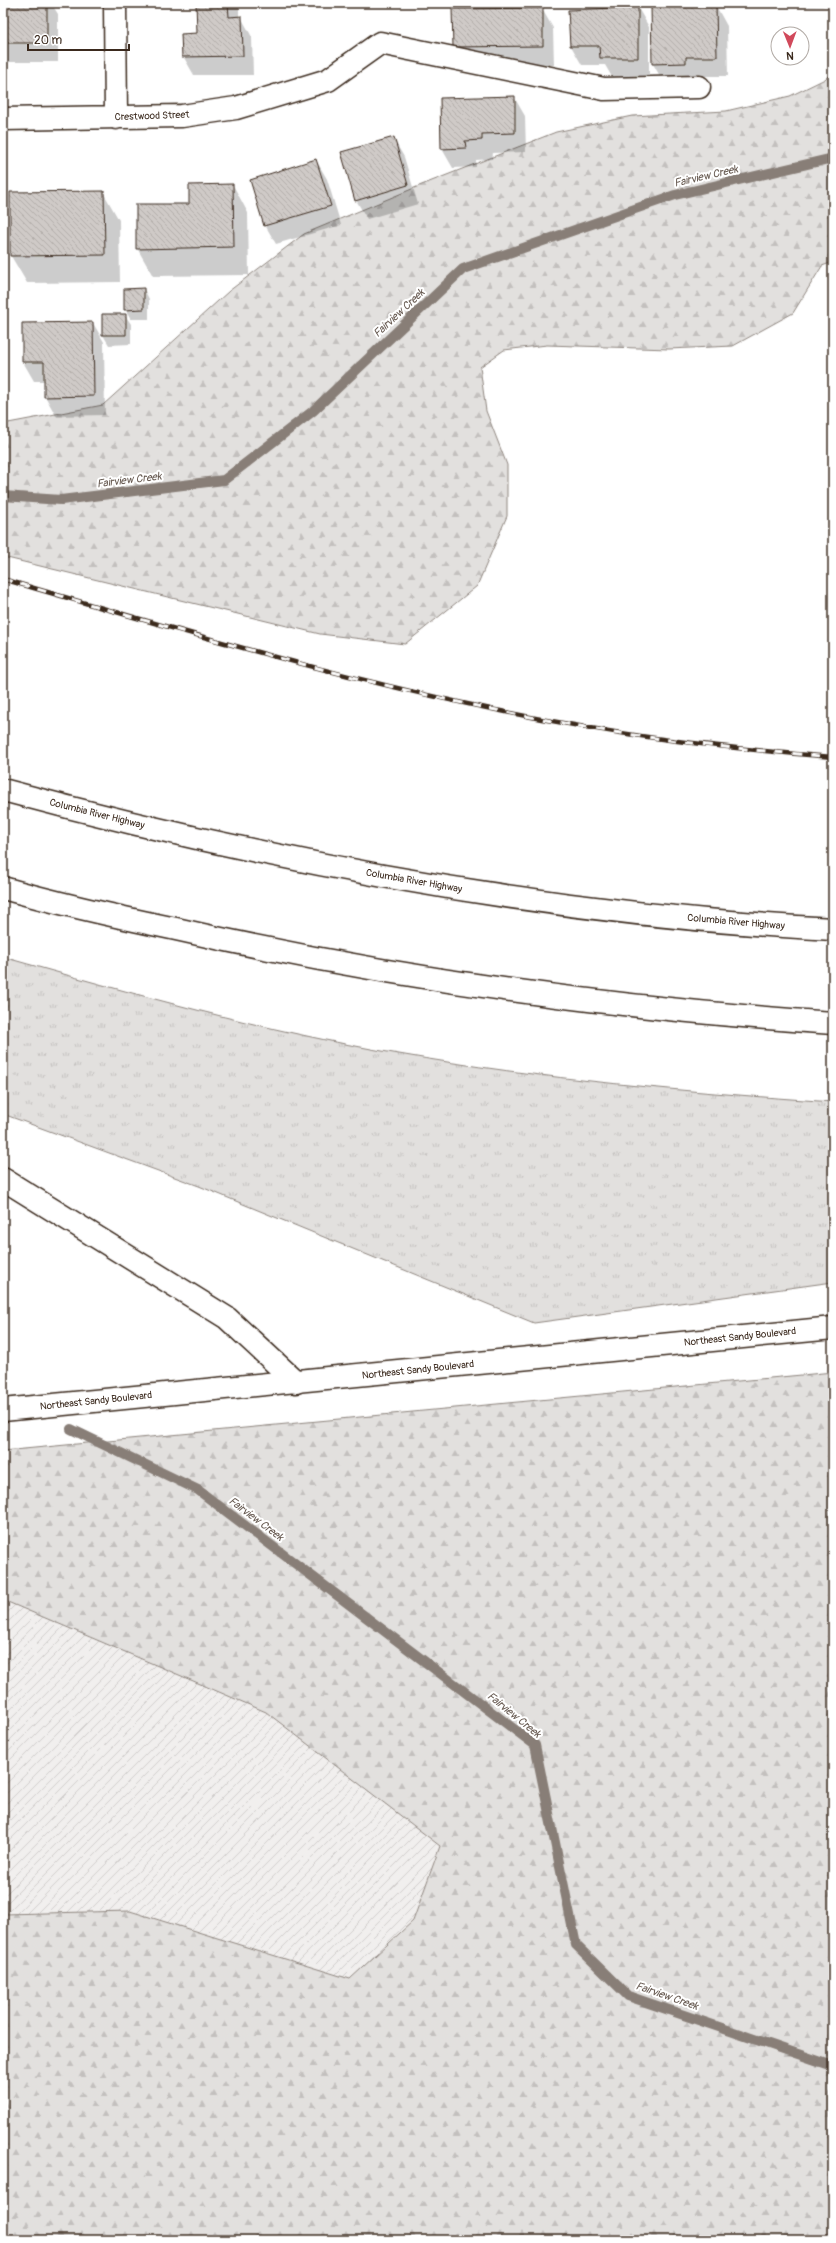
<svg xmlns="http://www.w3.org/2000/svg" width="836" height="2243" viewBox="0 0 836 2243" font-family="Pangolin,sans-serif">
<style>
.industrial{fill:url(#industrial-furrows)}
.grass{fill:url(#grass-tufts);stroke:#8e857e}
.forest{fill:url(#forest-firs);stroke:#8e857e}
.shadow{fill:#0003}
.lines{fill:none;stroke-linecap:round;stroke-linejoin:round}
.stream{stroke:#887e77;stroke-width:10}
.building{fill:url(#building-back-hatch);stroke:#3b2a1e}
.minor-casing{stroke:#3b2a1e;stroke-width:25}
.major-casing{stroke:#3b2a1e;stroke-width:25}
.highway-casing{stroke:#3b2a1e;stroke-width:25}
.minor{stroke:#fff;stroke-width:22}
.major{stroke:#fff;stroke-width:22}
.highway{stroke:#fff;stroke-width:22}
.rail-casing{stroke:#3b2a1e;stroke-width:4.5}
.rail{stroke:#fff;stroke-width:3;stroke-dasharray:9;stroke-linecap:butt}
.labels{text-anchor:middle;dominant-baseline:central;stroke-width:4;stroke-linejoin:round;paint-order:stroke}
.street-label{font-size:10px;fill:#3b2a1e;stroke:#fff}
.water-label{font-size:11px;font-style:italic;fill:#685b52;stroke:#fff}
</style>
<defs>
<pattern id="industrial-furrows" width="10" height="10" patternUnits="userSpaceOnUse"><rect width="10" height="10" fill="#f1efee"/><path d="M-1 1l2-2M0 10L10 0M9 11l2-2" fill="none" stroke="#d0cdcc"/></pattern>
<pattern id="grass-tufts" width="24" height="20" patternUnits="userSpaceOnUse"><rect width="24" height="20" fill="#e2e0de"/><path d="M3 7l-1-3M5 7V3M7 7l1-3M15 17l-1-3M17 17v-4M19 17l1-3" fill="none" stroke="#c3c0be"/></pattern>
<pattern id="forest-firs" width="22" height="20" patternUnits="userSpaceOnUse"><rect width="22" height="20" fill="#e2e0de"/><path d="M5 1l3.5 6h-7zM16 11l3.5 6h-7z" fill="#c3c0be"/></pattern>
<pattern id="building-back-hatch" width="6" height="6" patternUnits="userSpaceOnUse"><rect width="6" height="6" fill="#cfcac7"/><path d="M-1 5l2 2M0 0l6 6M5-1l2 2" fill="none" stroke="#b3aeaa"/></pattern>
</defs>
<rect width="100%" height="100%" fill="#fff"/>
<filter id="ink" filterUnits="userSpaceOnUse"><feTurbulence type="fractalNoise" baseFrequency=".025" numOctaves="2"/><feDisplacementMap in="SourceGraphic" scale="8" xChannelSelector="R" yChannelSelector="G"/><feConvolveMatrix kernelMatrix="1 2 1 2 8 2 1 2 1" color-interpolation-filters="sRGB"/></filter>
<g filter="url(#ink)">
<!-- industrial -->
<path class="industrial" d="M3,1600L266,1712L440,1846L413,1921L350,1979L130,1911L3,1914Z"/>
<!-- grass -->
<path class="grass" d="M3,957C134,994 265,1031 399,1054C542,1079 687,1092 833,1102V1282L534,1323L199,1186L3,1114Z"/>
<!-- forest -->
<path class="forest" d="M833,71V262L822,266L793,313L733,346L669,349L547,345L504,350L480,367L486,411L507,465V516L477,586L405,644L320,634L3,557V424L103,405L229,291L304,234L419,186L556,132L632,116L726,111L790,96L825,79Z
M833,1372V2240H3V1914L130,1911L350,1979L413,1921L440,1846L266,1712L3,1600V1451Z"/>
<!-- shadow -->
<path class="shadow" d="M3,3H51L58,14V62H3Z
M197,3H239V17H241L252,37L253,75H194L183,56L198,34Z
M773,3H823V6L776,7Z
M716,6L727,26L728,76H697L664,83L653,64Z
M638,8L649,27V76L612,77L605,65H582L571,46L569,10Z
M542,9L553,28L554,65L465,66L454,47L453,10Z
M514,97L525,116L526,152L493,153L492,159L476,160V167L453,168L442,149L441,99Z
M393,138L404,157L418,204L367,219L356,200Z
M316,160L327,179L341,225L276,244L265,225Z
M233,185L248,213L249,275L153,276L137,248L190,205Z
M103,192L119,220L120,282L27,283L11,256Z
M144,289L149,299V319H131L125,309Z
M103,315H125L131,324V344L109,345L103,335Z
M93,323L104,342L105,415L56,416L45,396V381H34L23,362Z"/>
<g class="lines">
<!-- stream -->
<path class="stream" d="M3,496L61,500L224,480L313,411L463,269L675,195L833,158
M71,1429L198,1490L535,1745L576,1945L628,1996L833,2066"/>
</g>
<!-- building -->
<path class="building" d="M3,3H47V43H3Z
M196,3H228L229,17L242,16L243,56L182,57L181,34L197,33Z
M716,5L717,57H686V63L652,64L651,6Z
M638,7V58H600L599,46H570L568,10Z
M543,8V46L453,47L452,9Z
M515,96V133L482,134V140L465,141L466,148L441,149L440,98Z
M394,137L408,185L355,201L341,152Z
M316,159L331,206L264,226L250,180Z
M233,184L234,247L136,249V204H189V185Z
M104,191L105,255L10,256V192Z
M144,288V309L124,310V289Z
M102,314H126V335H102Z
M93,322L94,396L44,397V362H22V323Z"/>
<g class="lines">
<defs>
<path id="minor" d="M115,3L116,118
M3,119L182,116L236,108L328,80L380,43L604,89L699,87
M3,1179L227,1318L296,1382"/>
<path id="major" d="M3,1410L833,1328"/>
<path id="highway" d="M3,790C274,863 552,915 833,929
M3,888C60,904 118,917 176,929C395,979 609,1008 833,1023"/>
</defs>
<!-- minor casing -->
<use href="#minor" class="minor-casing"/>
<!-- major casing -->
<use href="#major" class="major-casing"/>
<!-- highway casing -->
<use href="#highway" class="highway-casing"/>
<!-- minor -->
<use href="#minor" class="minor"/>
<!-- major -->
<use href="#major" class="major"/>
<!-- highway -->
<use href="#highway" class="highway"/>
<defs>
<path id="rail" d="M3,579C191,634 381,691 574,725C660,741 746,750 833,757"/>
</defs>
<!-- rail casing -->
<use href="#rail" class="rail-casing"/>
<!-- rail -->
<use href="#rail" class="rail"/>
</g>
</g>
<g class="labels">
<!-- street labels -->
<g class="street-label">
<text transform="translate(152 116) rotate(-2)">Crestwood Street</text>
<text transform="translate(97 814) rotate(14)">Columbia River Highway</text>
<text transform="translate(414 881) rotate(10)">Columbia River Highway</text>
<text transform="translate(736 922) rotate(5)">Columbia River Highway</text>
<text transform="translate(740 1337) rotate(-6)">Northeast Sandy Boulevard</text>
<text transform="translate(418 1370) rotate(-6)">Northeast Sandy Boulevard</text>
<text transform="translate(96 1401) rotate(-6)">Northeast Sandy Boulevard</text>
</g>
<!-- water labels -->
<g class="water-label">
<text transform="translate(706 176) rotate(-13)">Fairview Creek</text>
<text transform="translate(399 313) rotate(-43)">Fairview Creek</text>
<text transform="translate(129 480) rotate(-7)">Fairview Creek</text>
<text transform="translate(256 1519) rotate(37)">Fairview Creek</text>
<text transform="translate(514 1715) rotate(39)">Fairview Creek</text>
<text transform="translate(667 1996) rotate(19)">Fairview Creek</text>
</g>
</g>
<!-- margin -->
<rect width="836" height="2243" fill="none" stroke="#fff" stroke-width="16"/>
<rect x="8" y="8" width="820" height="2227" fill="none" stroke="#3b2a1e" stroke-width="1.5" filter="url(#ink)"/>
<!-- north arrow -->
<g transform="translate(790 46) rotate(179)"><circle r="19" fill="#ffffff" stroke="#b1aaa5"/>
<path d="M0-3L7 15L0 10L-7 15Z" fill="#d1495b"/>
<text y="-6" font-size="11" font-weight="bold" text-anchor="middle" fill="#3b2a1e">N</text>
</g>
<!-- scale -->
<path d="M28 44v6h101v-6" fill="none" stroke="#3b2a1e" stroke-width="2"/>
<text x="34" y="44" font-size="12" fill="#3b2a1e" stroke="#ffffff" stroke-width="3" paint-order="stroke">20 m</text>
</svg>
